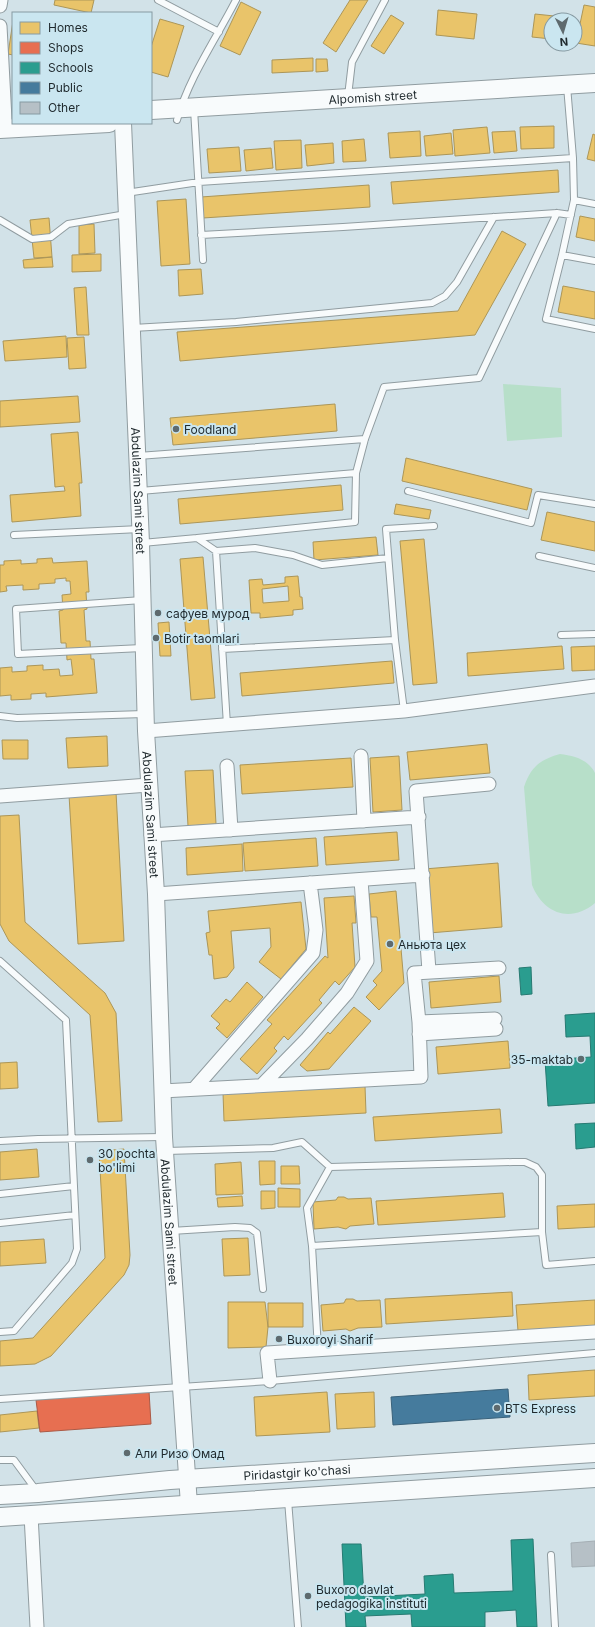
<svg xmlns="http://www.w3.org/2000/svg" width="595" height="1627" viewBox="0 0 595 1627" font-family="Inter,sans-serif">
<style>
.green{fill:#b7dfc9}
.homes{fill:#e9c46a;stroke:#ac9658;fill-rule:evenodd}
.shops{fill:#e76f51;stroke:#ab5a46}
.schools{fill:#2a9d8f;stroke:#277a72}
.public{fill:#457b9d;stroke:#3a627b}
.building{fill:#b6c0c6;stroke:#a4aeb4}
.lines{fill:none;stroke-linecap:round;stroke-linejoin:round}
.service-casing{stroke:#909ca0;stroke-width:8}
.minor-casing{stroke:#909ca0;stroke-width:15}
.tertiary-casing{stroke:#909ca0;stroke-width:18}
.secondary-casing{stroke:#909ca0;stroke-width:20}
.service{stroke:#f8fbfc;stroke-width:6}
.minor{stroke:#f8fbfc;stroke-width:13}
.tertiary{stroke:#f8fbfc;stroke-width:16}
.secondary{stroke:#f8fbfc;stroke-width:18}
.poi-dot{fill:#5e6a6e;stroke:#cae6f0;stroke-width:1.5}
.labels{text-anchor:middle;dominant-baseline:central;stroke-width:4;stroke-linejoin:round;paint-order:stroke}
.street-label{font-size:12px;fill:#1f292d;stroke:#cae6f0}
.poi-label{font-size:12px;fill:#1f292d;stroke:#cae6f0;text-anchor:start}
</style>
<rect width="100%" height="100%" fill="#d2e2e8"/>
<!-- green -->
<path class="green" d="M503,384L561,388L562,437L507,441Z
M560,754C574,756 588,759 595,773V903C570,924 543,913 532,885L524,787C531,767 539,760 560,754Z"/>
<!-- homes -->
<path class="homes" d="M55,0H94L91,13L54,5Z
M350,0H368L336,52L323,43Z
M241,2L261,12L240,55L220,46Z
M584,5L595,7V46L576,43Z
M438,10L477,14L474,39L436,35Z
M535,14L564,17V20H551V39L532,37Z
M391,15L404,23L384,54L371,46Z
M160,19L184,26L168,77L151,72V47Z
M13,21V55L8,54Z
M313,58V71L272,73V60Z
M316,59H327L328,71L316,72Z
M554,126V148L521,149L520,127Z
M487,127L490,153L455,156L453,130Z
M420,131L421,156L390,158L388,133Z
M515,131L517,151L494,153L492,132Z
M451,133L453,154L426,156L424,136Z
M593,134L595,135V161L587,159Z
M364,139L366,161L343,162L342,141Z
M301,140L302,168L276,170L274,141Z
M333,143L334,163L307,166L305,145Z
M239,147L241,171L209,173L207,149Z
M271,148L273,168L246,171L244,150Z
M558,170L559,192L393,204L391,182Z
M369,185L370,207L203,218L201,197Z
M186,199L190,264L161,266L157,201Z
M580,216L595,219V241L576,237Z
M49,218L52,257L34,258L30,220Z
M94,224L95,253L79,254V225Z
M502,231L526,244L475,335L180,361L177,332L458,311Z
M101,254V271L72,272V255Z
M52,257L53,267L24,268L23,260Z
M201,269L203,294L179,296L178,270Z
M563,286L595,292V319L558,312Z
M86,287L89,335H77L74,288Z
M66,336L67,357L5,361L3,341Z
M84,337L86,368L69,369L67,338Z
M78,396L80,422L0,427V401Z
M335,404L337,431L173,445L170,418Z
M78,432L82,483H79L81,516L12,522L10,495L65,491L64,486L55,487L51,434Z
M406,458L532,489L527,510L402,481Z
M341,485L343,510L180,524L178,499Z
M396,504L431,510L429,519L394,514Z
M547,512L595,522V551L541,540Z
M376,537L378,555L314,560L313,542Z
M424,539L437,683L413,685L400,541Z
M203,557L215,698L191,700L180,559Z
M52,558L53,563L87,561L89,592H86L87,609L84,610L86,641H90L91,659H94L97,693L46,697V693L31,694V699L11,700V695L0,696V668L12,667V672L27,671V666L43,665V670L59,669L60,676L73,675L71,659L67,660L66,643H61L59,611L63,610L62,595L71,594L70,581H66V578L55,579V583L39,584V589L23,590V585L6,586L7,591L0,592V565H4V561L21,560V564L37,563V559Z
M298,576L300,597H302L303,609L293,610V615L260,618V613H251L249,580L262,579L263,585L285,583V577ZM288,586L289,601L263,603L262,589Z
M169,622L171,656H160L158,623Z
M562,646L564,669L468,676L467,653Z
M595,646V670L572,671L571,647Z
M392,661L394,683L242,696L240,673Z
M107,736L108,766L68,768L66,738Z
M2,740H28V759H3Z
M487,744L490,773L410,780L407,752Z
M399,756L402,810L373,812L370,758Z
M351,758L353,787L242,794L240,765Z
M213,770L216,824L188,826L185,771Z
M116,792L124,941L78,944L69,795Z
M19,815L25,922L105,993L116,1013L122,1121L98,1122L90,1015L9,941L0,924V816Z
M397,832L399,860L326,865L324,837Z
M316,838L318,866L245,871L243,843Z
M242,844L243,871L187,875L186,848Z
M498,863L502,927L429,933L424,869Z
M396,891L404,983L379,1010L366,997L377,985L373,981L382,971L377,917H371L369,894Z
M354,896L356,923H352L355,967L339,985L335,981L319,1000L322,1003L288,1040L284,1036L274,1048L277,1051L257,1074L240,1059L272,1024L267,1020L325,956L328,958L324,898Z
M301,902L306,949L281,979L259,962L271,947L270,928L231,931L234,968L227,977L214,979L212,955H209L206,933L210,932L208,911Z
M499,976L501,1002L431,1008L429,982Z
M247,982L263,997L227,1038L216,1028L220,1024L211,1016L226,999L230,1002Z
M354,1007L371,1021L329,1069L307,1071L300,1065L328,1032L330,1034Z
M508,1041L510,1068L438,1074L436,1047Z
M17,1062L18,1088L0,1089V1063Z
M365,1086L366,1113L224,1121L223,1093Z
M500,1109L502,1133L375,1141L373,1117Z
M37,1149L39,1177L0,1180V1152Z
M124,1149L130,1255L129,1265L124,1275L51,1356L35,1364L0,1366V1341L33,1338L105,1258L99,1151Z
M259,1161H275V1184L260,1185Z
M241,1162L243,1194L216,1195L215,1164Z
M281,1166H299L300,1184H281Z
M278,1188L300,1189V1207H278Z
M261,1191H275V1208L261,1209Z
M503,1193L505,1217L378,1225L376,1201Z
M242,1196L243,1206L218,1207L217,1198Z
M338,1197H344L348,1199L371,1198L374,1224L350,1226L346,1229L338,1227L314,1229L313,1202L336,1200Z
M595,1204V1227L558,1229L557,1206Z
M248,1238L250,1275L224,1276L222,1239Z
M44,1239L46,1263L0,1266V1242Z
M512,1292L513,1316L386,1324L385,1299Z
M346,1299H353L357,1301L380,1300L382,1327L358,1328L350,1331L346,1329L323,1331L321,1305L344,1303Z
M595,1300V1326L518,1331L516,1305Z
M228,1302H265L268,1327L266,1347L228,1348Z
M268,1303H303V1327H268Z
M595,1370V1396L529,1400L528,1375Z
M327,1392L330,1432L256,1436L254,1397Z
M374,1392L375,1427L337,1429L335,1394Z
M37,1411L39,1428L0,1432V1415Z"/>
<!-- shops -->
<path class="shops" d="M149,1391L151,1424L40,1432L36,1400Z"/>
<!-- schools -->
<path class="schools" d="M531,967L532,994L521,995L519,968Z
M595,1013V1103L548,1106L545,1060L591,1057L590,1036L566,1037L565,1015Z
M595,1123V1147L576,1149L575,1124Z
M533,1539L537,1627H517L516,1610L485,1612V1627H412L411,1614L365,1616L366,1627H346L342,1544H361L364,1597L425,1594L424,1576L453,1574L454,1593L513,1591L511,1540Z"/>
<!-- public -->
<path class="public" d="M508,1389L510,1417L393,1425L391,1397Z"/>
<!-- building -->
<path class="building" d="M595,1541V1566L572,1567L571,1543Z"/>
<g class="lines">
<defs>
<path id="service" d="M158,0L219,32
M567,86L573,158L574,200L562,255L595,261
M348,96L352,62L385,0
M194,109L203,260
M177,120C189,77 216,39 236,0
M126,193L199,182L573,158
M574,200L595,204
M0,220L32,239L51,237L68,224L126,214
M201,235L343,227L557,213L571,215
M562,255L546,319L595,329
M133,328L236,322L432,303L445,296L457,282L494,217
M138,456L365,439
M140,491L356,473
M408,491L531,523L538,495L595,504
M14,535L140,529
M197,538L355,522L356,473L365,439L384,387L479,378L557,213
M142,543L197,538L216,551L227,725
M216,551L255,548L293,555L322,565L388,558
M539,556L595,568
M142,600L16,609L18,654L142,648
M561,635L595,634
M395,640L386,529L434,526
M222,649L395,640L404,711
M0,716L17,718L144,714
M0,961L66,1020L77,1249L72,1263L14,1331L0,1332
M0,1141L38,1139L163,1137
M166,1151L273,1148L302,1142L330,1167
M0,1194L74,1186
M0,1223L75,1215
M171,1231L235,1227L250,1228L257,1233L263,1289
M542,1232L312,1246L307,1208L330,1167L513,1162H525L536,1167L542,1175V1232L546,1265L595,1261
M312,1246L318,1349
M0,1399L270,1381L595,1353
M0,1460H14L36,1490
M288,1500L298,1627
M551,1555L555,1627"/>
<path id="minor" d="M0,6L1,0
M0,26L5,119L1,129
M146,731L404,711L595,686
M361,756L364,821
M227,766L231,830
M0,796L149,785
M151,835L419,817
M156,894L423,875
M429,971L416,791L489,784
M419,1022L495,1019
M419,1034L496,1029
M262,1085L307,1039L347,993L367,961L361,880
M194,1089L313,953L316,930L310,883
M162,1091L421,1077L419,1022L414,973L499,968
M270,1381L267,1353L595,1332
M31,1515L37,1627"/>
<g id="tertiary">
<path id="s1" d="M123,123L141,543L146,731L156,894L164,1137L189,1505"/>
</g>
<g id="secondary">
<path id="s2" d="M151,110L595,83"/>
<path d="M0,129L109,123"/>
<path id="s3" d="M0,1495L38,1493L170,1480L595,1453"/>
<path d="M0,1517L595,1478"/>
</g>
</defs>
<!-- service casing -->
<use href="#service" class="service-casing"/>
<!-- minor casing -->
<use href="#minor" class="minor-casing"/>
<!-- tertiary casing -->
<use href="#tertiary" class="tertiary-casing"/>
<!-- secondary casing -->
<use href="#secondary" class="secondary-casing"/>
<!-- service -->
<use href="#service" class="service"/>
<!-- minor -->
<use href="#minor" class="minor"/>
<!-- tertiary -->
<use href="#tertiary" class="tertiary"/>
<!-- secondary -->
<use href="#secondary" class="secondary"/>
</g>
<!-- markers -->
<g class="poi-dot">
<circle cx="176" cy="429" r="4"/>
<circle cx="158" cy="613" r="4"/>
<circle cx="156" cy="638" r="4"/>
<circle cx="390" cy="944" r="4"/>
<circle cx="581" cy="1059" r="4"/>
<circle cx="90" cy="1160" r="4"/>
<circle cx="279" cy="1339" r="4"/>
<circle cx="497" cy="1408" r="4"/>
<circle cx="127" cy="1453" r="4"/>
<circle cx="308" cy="1596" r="4"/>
</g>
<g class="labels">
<!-- street labels -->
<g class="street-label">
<text stroke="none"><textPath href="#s2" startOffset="222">Alpomish street</textPath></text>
<text stroke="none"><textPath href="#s1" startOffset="368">Abdulazim Sami street</textPath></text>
<text stroke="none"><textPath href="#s1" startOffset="692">Abdulazim Sami street</textPath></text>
<text stroke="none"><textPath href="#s1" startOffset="1100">Abdulazim Sami street</textPath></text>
<text stroke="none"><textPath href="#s3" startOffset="298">Piridastgir ko'chasi</textPath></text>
</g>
<!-- poi labels -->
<g class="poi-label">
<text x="184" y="429">Foodland</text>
<text x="166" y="613">сафуев мурод</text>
<text x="164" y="638">Botir taomlari</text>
<text x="398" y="944">Аньюта цех</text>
<text x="573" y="1059" text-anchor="end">35-maktab</text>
<text x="98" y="1153">30 pochta<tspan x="98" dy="14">bo'limi</tspan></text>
<text x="287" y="1339">Buxoroyi Sharif</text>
<text x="505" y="1408">BTS Express</text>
<text x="135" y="1453">Али Ризо Омад</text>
<text x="316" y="1589">Buxoro davlat<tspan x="316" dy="14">pedagogika instituti</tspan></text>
</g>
</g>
<!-- legend -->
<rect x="12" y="12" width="140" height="112" fill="#cae6f0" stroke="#869aa2"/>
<rect x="20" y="22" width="20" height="12" fill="#e9c46a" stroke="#869aa2"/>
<text x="48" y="32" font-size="12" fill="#1f292d">Homes</text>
<rect x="20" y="42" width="20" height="12" fill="#e76f51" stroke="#869aa2"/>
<text x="48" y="52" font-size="12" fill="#1f292d">Shops</text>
<rect x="20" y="62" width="20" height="12" fill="#2a9d8f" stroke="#869aa2"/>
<text x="48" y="72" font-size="12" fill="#1f292d">Schools</text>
<rect x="20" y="82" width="20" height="12" fill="#457b9d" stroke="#869aa2"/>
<text x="48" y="92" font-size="12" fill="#1f292d">Public</text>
<rect x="20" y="102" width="20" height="12" fill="#b6c0c6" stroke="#869aa2"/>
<text x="48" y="112" font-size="12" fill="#1f292d">Other</text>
<!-- north arrow -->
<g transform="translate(563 32) rotate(175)"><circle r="19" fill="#cae6f0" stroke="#869aa2"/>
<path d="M0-3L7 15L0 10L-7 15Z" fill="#5e6a6e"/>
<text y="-6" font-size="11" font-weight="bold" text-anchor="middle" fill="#1f292d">N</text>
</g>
</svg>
